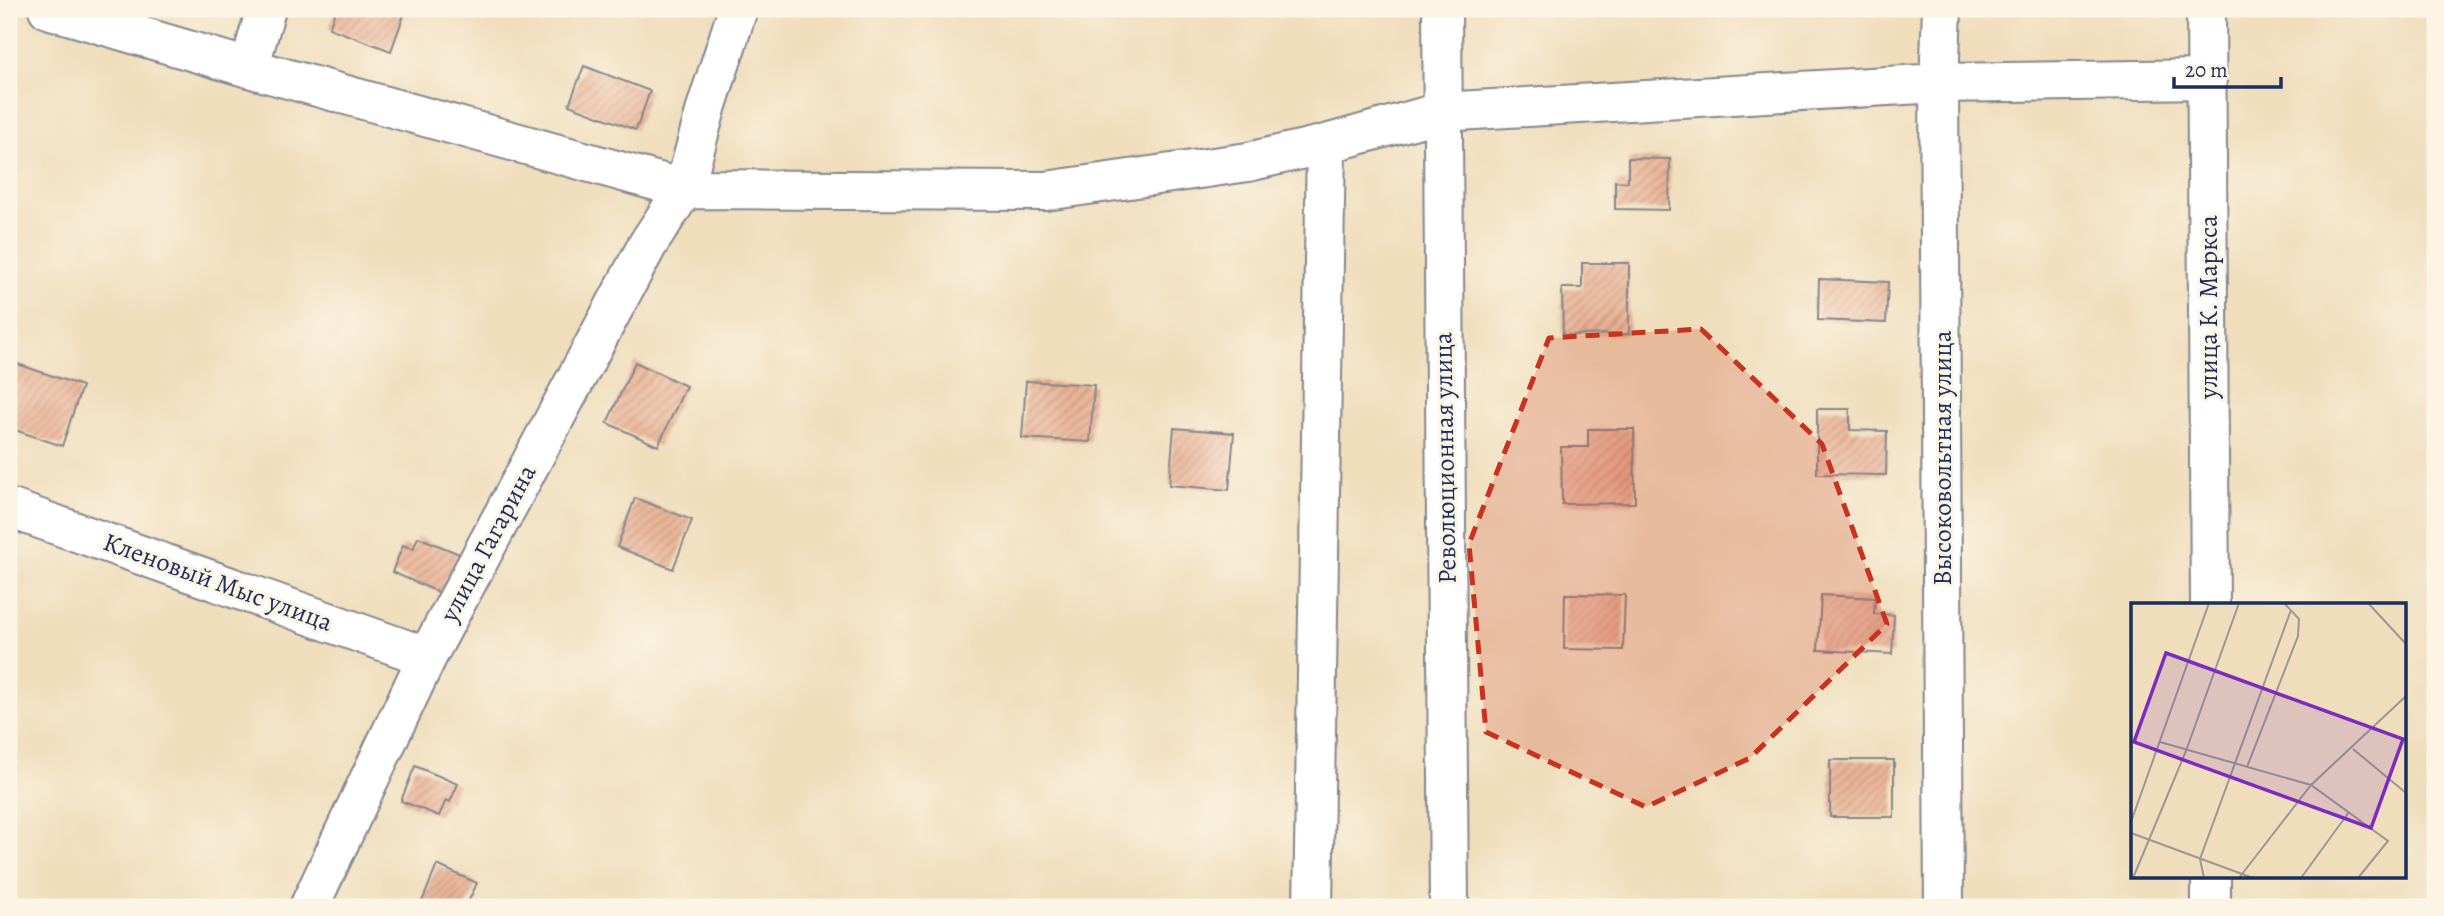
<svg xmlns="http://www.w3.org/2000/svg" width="2444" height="916" viewBox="0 0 2444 916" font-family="Alegreya,serif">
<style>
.building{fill:url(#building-hatch)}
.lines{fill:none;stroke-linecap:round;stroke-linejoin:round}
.minor-casing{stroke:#85868c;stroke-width:42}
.major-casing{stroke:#85868c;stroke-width:42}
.minor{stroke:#fff;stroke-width:38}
.major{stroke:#fff;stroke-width:38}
.marked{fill:#c8321e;fill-opacity:0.2;stroke:#c8321e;stroke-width:5;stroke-dasharray:14 9;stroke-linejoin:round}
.labels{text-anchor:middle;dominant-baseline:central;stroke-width:6;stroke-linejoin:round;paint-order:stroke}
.street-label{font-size:26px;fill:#1b2f5e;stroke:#fcf5e5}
.inset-road{fill:none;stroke:#9a9796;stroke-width:2}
.view{fill:#7b2cbf;fill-opacity:0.15;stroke:#7b2cbf;stroke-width:3.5}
.inset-edge{fill:none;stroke:#1b2f5e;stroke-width:3.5}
</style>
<defs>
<pattern id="building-hatch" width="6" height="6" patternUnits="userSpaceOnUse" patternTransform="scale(1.75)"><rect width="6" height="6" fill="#e9ae90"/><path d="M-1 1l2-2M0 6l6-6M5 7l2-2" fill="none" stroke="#bc8e79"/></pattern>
</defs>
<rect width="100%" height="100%" fill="#fcf5e5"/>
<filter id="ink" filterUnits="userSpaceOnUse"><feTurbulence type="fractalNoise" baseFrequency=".0143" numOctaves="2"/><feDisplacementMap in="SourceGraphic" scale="14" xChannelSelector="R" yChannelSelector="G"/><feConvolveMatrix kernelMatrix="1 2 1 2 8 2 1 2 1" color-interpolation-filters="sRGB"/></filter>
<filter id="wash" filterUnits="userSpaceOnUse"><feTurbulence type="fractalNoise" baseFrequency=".00686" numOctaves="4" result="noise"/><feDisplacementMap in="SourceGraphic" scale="28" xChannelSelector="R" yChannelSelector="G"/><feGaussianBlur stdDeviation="1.57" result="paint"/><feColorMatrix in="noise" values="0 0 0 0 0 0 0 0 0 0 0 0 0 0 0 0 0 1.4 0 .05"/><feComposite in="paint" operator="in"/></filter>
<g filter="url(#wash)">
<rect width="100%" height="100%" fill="#efddbb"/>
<g id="blocks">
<!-- building -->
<path class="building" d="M336,9H406L391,51L329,28Z
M584,66L650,91L636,130L569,105Z
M1628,158L1670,159L1669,210L1615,209V181L1628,182Z
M1582,263H1629V334L1563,335L1562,288H1582Z
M1819,279L1888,282L1886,323L1818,320Z
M9,361L82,386L62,446L9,428Z
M635,362L686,386L658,446L607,423Z
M1026,381L1094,385L1090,442L1022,438Z
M1817,409H1850V430L1887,431L1886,475L1817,474Z
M1174,428L1234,433L1229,490L1169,485Z
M1588,429H1634L1635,503L1562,504L1561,447H1588Z
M635,498L692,520L673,569L617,547Z
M418,537L462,555L445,595L392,572L403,545L413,549Z
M1565,594L1625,595L1623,650L1564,649Z
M1821,595L1875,598L1874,614L1894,615L1892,654L1818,650Z
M1830,760H1894V817H1830Z
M415,766L458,784L450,802L446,800L439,816L401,801Z
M437,865L477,883L466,907H429L421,904Z"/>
</g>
</g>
<g filter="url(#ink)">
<use href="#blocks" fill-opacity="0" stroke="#85868c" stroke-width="2"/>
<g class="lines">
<defs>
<path id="minor" d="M48,9L249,68L684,189L1046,191L1248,162L1326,144L1441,112L1939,83L2207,79
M1442,9L1449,907
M1942,9L1939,83L1944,907
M249,68L266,9
M9,508L427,657
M309,907L427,657L648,244L684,189L707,105L738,9
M1313,907L1326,144"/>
<path id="major" d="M2206,9L2210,604
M2211,876V907"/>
</defs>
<!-- minor casing -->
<use href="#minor" class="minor-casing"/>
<!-- major casing -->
<use href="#major" class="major-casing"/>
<!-- minor -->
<use href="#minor" class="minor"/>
<!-- major -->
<use href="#major" class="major"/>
</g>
</g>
<!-- marked area -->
<path class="marked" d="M1701,329L1822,444L1887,624L1750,758L1646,807L1486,732L1469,544L1549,338Z"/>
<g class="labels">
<!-- street labels -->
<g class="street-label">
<text transform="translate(2208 307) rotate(-90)">улица К. Маркса</text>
<text transform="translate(1445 458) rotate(-91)">Революционная улица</text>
<text transform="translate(1942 458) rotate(-90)">Высоковольтная улица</text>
<text transform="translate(488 543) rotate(-62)">улица Гагарина</text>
<text transform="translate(218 582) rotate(20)">Кленовый Мыс улица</text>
</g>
</g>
<!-- overview -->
<g transform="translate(2131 603)">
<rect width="275" height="275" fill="#efddbb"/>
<path class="inset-road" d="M237,0L275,41M29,139L180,182L257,238L227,275M222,146L275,190M116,164L167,33L168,16L153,0M0,219L78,0M0,230L122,275M2,275L55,148L108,0M73,275L69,256L160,7M108,275L180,182L275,93M170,275L218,209"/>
<path class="view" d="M35,50L272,136L240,225L3,139Z"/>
<rect width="275" height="275" class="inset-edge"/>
</g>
<!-- margin -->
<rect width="2444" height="916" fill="none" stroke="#fcf5e5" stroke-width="35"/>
<!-- scale -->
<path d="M2174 77v10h107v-10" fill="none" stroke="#1b2f5e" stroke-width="3.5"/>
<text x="2185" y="77" font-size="21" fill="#1b2f5e" stroke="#fcf5e5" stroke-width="5" paint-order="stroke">20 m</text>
</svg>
